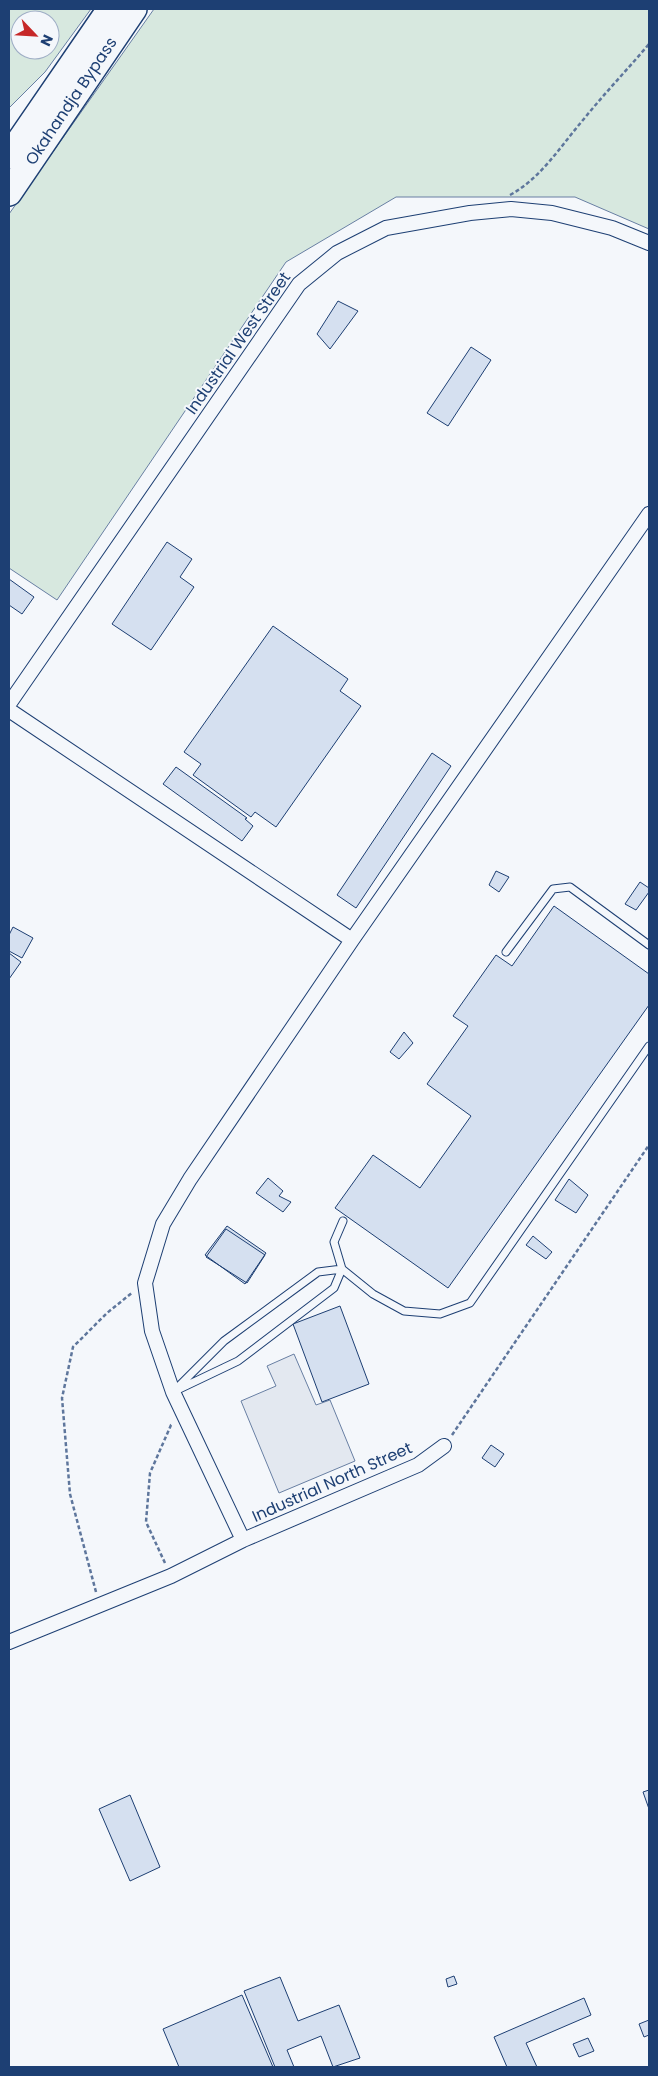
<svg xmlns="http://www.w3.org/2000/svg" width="658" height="2076" viewBox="0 0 658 2076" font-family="Poppins,sans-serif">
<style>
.green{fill:#d7e8df;stroke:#687fa3;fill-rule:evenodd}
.parking{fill:#e3e8f0;stroke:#687fa3}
.building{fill:#d5e0f0;stroke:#1d3f73}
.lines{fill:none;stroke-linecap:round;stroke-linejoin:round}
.lane-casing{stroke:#1d3f73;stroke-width:9}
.street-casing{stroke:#1d3f73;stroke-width:16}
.highway-casing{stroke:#1d3f73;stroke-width:28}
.path{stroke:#5e769c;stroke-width:2.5;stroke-dasharray:4 2.5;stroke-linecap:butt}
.lane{stroke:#f4f7fb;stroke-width:7}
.street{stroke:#f4f7fb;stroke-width:14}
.highway{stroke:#f4f7fb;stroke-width:25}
.labels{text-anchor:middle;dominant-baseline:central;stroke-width:4;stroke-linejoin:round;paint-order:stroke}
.street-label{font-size:16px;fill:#1d3f73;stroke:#f4f7fb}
</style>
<rect width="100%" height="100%" fill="#f4f7fb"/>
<!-- green -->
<path class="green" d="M9,9H91L45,72L9,108ZM20,20H50V50H20Z
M154,9H649V229L575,197H396L286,262L57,600L9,568V214Z"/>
<!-- parking -->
<path class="parking" d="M294,1354L316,1405L330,1400L355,1461L279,1493L241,1401L276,1386L267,1366Z"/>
<!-- building -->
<path class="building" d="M338,301L358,311L330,349L317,334Z
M471,347L491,360L448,426L427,413Z
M167,542L192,559L180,577L194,587L151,650L112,624Z
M9,579L34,597L22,614L9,605Z
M273,626L348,679L340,691L361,706L276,827L255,812L251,817L193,775L201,764L184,752Z
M432,753L451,766L356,908L337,895Z
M176,767L247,818L245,819L253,826L242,841L163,784Z
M496,871L509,877L499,892L489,885Z
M640,882L649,888V892L636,910L625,904Z
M554,906L649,974V1005L448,1288L335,1208L373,1155L420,1188L471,1116L427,1084L468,1026L453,1016L496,955L512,966Z
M13,927L33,938L22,958L9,951V935Z
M9,953L21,962L9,979Z
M404,1032L413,1043L399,1059L390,1052Z
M268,1178L283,1191L279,1196L291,1202L283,1212L256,1193Z
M569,1179L588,1195L576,1213L555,1200Z
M227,1226L266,1253L245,1284L205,1255Z
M226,1229L265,1255L247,1283L206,1257Z
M533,1236L552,1252L546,1259L526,1245Z
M340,1306L369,1384L322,1402L293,1324Z
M491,1445L504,1454L495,1467L482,1458Z
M649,1790V1809L643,1792Z
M130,1795L160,1867L130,1881L99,1809Z
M454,1976L457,1984L448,1987L446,1979Z
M280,1977L298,2021L339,2005L360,2058L333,2067L321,2036L287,2050L294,2067H275L244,1991Z
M242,1995L273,2067H179L163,2029Z
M584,1998L591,2015L526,2043L537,2067H507L494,2037Z
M649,2020V2035L644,2037L639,2024Z
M588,2038L594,2051L579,2057L573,2044Z"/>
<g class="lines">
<defs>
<path id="lane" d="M506,952L553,889L570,887L649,945
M343,1221L334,1242L342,1269L373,1294L404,1311L440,1314L470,1303L649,1046
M342,1269L334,1288L238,1361L173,1392L224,1341L318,1272Z"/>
<path id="street" d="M9,704L299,284L337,253L386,228L470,213L511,209L552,213L612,228L649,243
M9,710L352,940
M243,1540L173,1392L152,1331L145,1283L163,1224L190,1179L352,940L649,514
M9,1642L171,1576L243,1540L418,1465L444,1446"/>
<path id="highway" d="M9,156L110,9
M9,193L134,9"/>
</defs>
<!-- lane casing -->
<use href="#lane" class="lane-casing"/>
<!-- street casing -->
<use href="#street" class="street-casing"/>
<!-- highway casing -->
<use href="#highway" class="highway-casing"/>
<!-- path -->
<path class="path" d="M510,195C541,178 560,147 583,120C604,94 627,70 649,44
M452,1435L649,1145
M165,1563L146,1522L150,1473L171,1425L173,1424
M96,1592L70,1494L62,1398L73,1347L107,1313L133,1292"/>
<!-- lane -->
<use href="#lane" class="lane"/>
<!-- street -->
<use href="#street" class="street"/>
<!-- highway -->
<use href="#highway" class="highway"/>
</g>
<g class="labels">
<!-- street labels -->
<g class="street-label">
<text transform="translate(71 101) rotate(-56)">Okahandja Bypass</text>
<text transform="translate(238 343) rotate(-55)">Industrial West Street</text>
<text transform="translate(332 1482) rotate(-24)">Industrial North Street</text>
</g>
</g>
<!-- border -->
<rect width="658" height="2076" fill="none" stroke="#1d3f73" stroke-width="20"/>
<!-- north arrow -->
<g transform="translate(35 35) rotate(115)"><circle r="24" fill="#f4f7fb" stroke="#9eadc5"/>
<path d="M0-4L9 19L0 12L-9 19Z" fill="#c62828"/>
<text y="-8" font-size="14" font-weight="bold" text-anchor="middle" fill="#1d3f73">N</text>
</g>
</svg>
